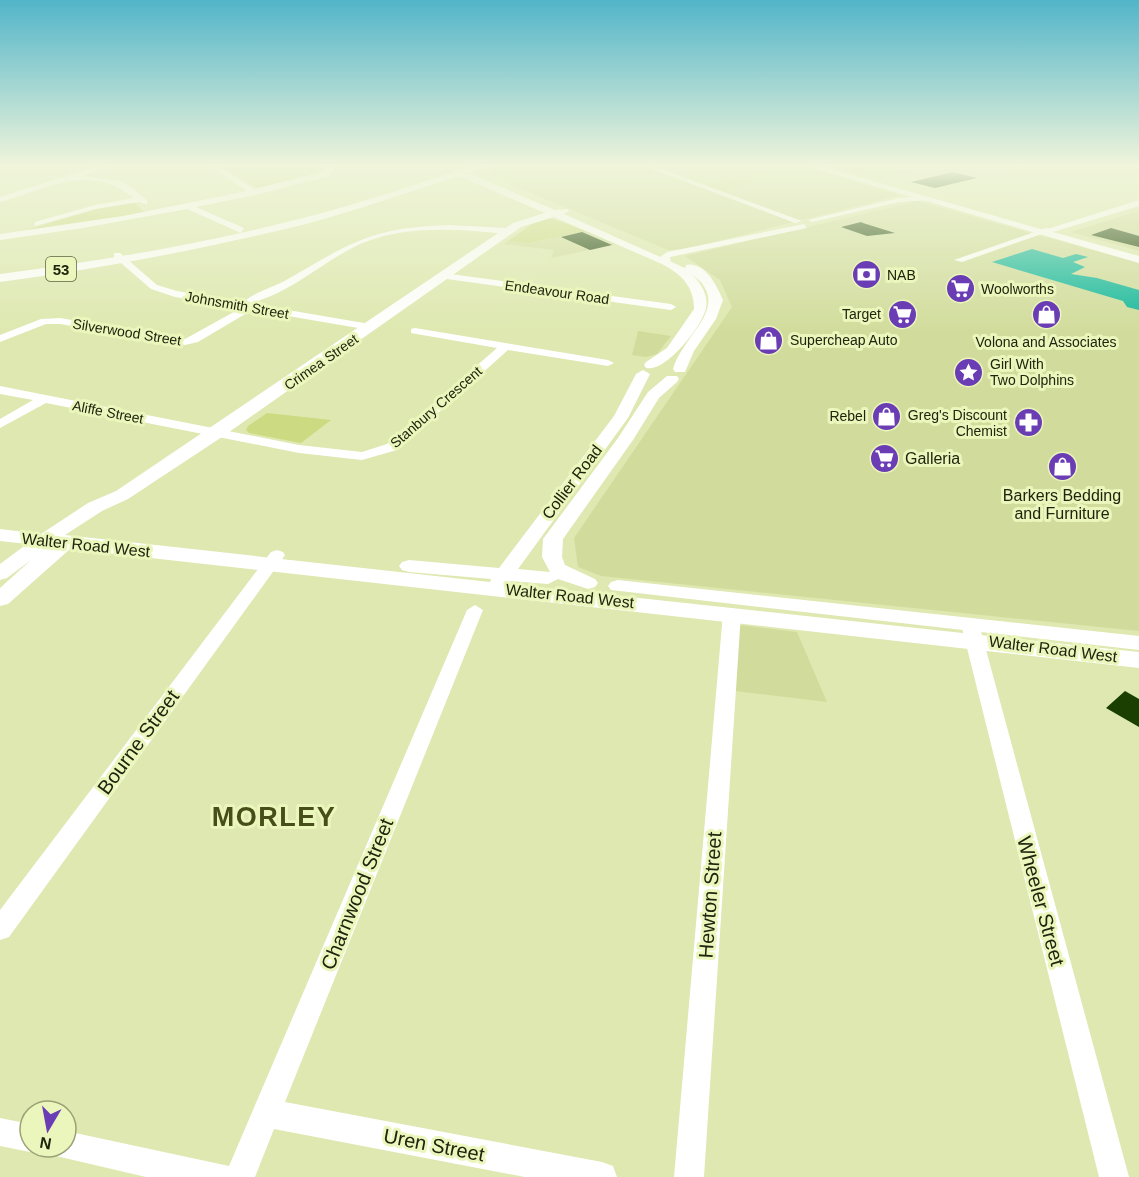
<svg xmlns="http://www.w3.org/2000/svg" width="1139" height="1177" viewBox="0 0 1139 1177" font-family="Helvetica,sans-serif">
<style>
.built{fill:#d1dc9c}
.green{fill:#ccda81}
.water{fill:#12b79b}
.building{fill:#1a3f01}
.lines{fill:none;stroke-linecap:round;stroke-linejoin:round}
.minor{fill:#fff;fill-rule:evenodd}
.major{fill:#fff;fill-rule:evenodd}
.labels{text-anchor:middle;dominant-baseline:central;stroke-width:6;stroke-linejoin:round;paint-order:stroke}
.far-poi-label{font-size:14px;fill:#20240e;stroke:#ebf6bc;text-anchor:start}
.far-street-label{font-size:14px;fill:#20240e;stroke:#ebf6bc}
.shield{fill:#ebf6bc;stroke:#5d6342;stroke-width:1.5}
.shield-label{font-size:15px;font-weight:bold;fill:#20240e}
.poi-label{font-size:16px;fill:#20240e;stroke:#ebf6bc;text-anchor:start}
.street-label{font-size:16px;fill:#20240e;stroke:#ebf6bc}
.near-street-label{font-size:20px;fill:#20240e;stroke:#ebf6bc}
.near-district-label{font-size:27px;font-weight:bold;letter-spacing:1.5px;fill:#474e19;stroke:#ebf6bc}
</style>
<rect width="100%" height="100%" fill="#dee8b0"/>
<!-- built -->
<path class="built" d="M499,166H801L900,195L687,249L668,250L495,178L489,171Z
M831,166H889L911,172L878,179Z
M917,201L1139,263V631L601,576L578,567L574,538L732,307L720,280L685,256Z
M1139,211V251L1071,232Z
M586,231L617,244L551,258L554,250L504,244L508,241L530,243Z
M638,331L671,336L657,354L646,357L632,355Z
M731,624L797,632L827,702L727,690Z"/>
<!-- green -->
<path class="green" d="M222,166H318L323,168L322,173L259,189Z
M758,174L766,176L726,192L706,185Z
M134,202L147,214L17,233L103,207Z
M550,218L586,231L529,243L508,241L539,219Z
M267,413L331,420L301,443L249,433L246,430L248,426Z"/>
<!-- water -->
<path class="water" d="M1032,249L1063,258L1076,254L1088,257L1073,262L1085,267L1071,274L1097,278L1139,290V310L1127,307L1123,301L992,262Z"/>
<!-- building -->
<path class="building" d="M953,172L977,178L935,188L911,182Z
M861,222L863,223L895,233L867,236L841,227Z
M1111,228L1139,236V247L1091,235Z
M582,232L612,245L590,250L561,237Z
M1125,691L1139,699V727L1106,708Z"/>
<g class="lines">
<!-- minor -->
<path class="minor" d="M98,166H108L83,176L124,182L147,200V204L139,202L96,209L35,226V222L95,205L134,198C89,162 48,189 0,202V197Z
M210,166H218L254,189L323,172L325,170L322,166H329L333,170L329,176L255,195L196,207L244,228L241,233L187,209L83,228L0,240V234L123,216L247,191Z
M644,166H653L802,221L795,223Z
M926,196L929,200L899,202L812,222L808,220L899,198Z
M804,224L807,228L670,257L671,262L666,265L660,257L667,252Z
M449,225L507,228L511,231L507,234C456,229 399,224 352,248C318,266 289,293 251,303L246,300C257,291 275,287 288,279C350,243 373,227 449,225Z
M1046,228L1053,230L962,262L954,260Z
M114,253H120L157,285L177,291L370,324L375,327L370,330L252,310L198,342L185,345L60,324H46L0,342V335L41,319L60,318L185,339L241,308L175,297L151,289L114,257Z
M443,273L671,304L676,307L671,310L440,278V274Z
M415,328L608,360L614,363L608,366L508,350L397,450L362,460L299,453L46,403L0,428V419L33,400L0,394V386L299,445L362,452L387,444L497,348L411,333V329Z
M277,550L283,552L285,555L283,558L9,937L0,940V910L271,552Z
M475,605L483,610L285,1102L602,1162L613,1166L617,1177H525L274,1129L255,1177H146L56,1156L52,1147H66V1131L229,1166L467,610Z
M732,608L741,613L704,1177H674L723,613Z
M970,619L979,624L1129,1177H1099L961,624Z
M0,1118L30,1124V1147L40,1148L30,1152L0,1146Z"/>
<!-- major -->
<path class="major" d="M474,166H487L468,173L555,210L568,209L569,211L564,214L685,268L686,265C705,261 717,286 723,300L716,319L694,351L685,372H675L673,369C683,334 734,306 692,274C700,282 709,295 706,308C703,325 666,373 646,368L644,365L646,362L667,348L694,309C694,286 681,274 662,264L554,217L521,227L222,437L128,499L102,511L65,535L490,582L491,579L409,572L402,570L399,566L402,562L409,560L499,568L614,416L636,374L643,370L650,374L628,418L518,569L550,572L542,557L543,539L618,438L648,392L667,376H677L679,379L677,382L659,398L633,440L563,539L562,557L565,565L595,579L598,583L595,587L588,589L558,579L548,584L511,581L509,584L1139,652V668L70,549L8,604L0,606V588L31,560L7,578L0,580V564L27,544L0,541V529L41,534L88,503L116,491L513,223L545,213L459,176C408,192 358,210 306,224C205,249 103,268 0,282V274C101,261 201,244 299,219C351,206 401,189 452,173V169L460,170Z
M806,166H820L1044,230L1139,200V206L1053,232L1139,256V263Z
M618,580L1139,636V650L611,590L608,586L611,582Z"/>
</g>
<!-- sky -->
<linearGradient id="sky" x2="0" y2="1"><stop stop-color="#52b5c9"/><stop offset="0.5" stop-color="#f0f5db"/><stop offset="1" stop-color="#f0f5db" stop-opacity="0"/></linearGradient>
<rect width="1139" height="331" fill="url(#sky)"/>
<!-- icons -->
<defs>
<symbol id="bank-disc" viewBox="-11 -11 22 22"><circle r="9.5" fill="#6a3db5" stroke="#ebf6bc"/><path d="M-6-4H6V4H-6ZM0-2.3a2.3 2.3 0 1 0 0 4.6a2.3 2.3 0 1 0 0-4.6Z" fill="#fff"/></symbol>
<symbol id="supermarket-disc" viewBox="-11 -11 22 22"><circle r="9.5" fill="#6a3db5" stroke="#ebf6bc"/><path d="M-6-5.5h2.5l.6 2H6L4.5 2H-2.5L-4.4-4H-6ZM-1.5 3.2a1.3 1.3 0 1 0 .1 0ZM3 3.2a1.3 1.3 0 1 0 .1 0Z" fill="#fff"/></symbol>
<symbol id="shop-disc" viewBox="-11 -11 22 22"><circle r="9.5" fill="#6a3db5" stroke="#ebf6bc"/><path d="M-5-2.5h2.3a2.7 3.5 0 0 1 5.4 0H5L5.5 6h-11ZM-1.5-2.5h3a1.5 2.3 0 0 0-3 0Z" fill="#fff"/></symbol>
<symbol id="sight-disc" viewBox="-11 -11 22 22"><circle r="9.5" fill="#6a3db5" stroke="#ebf6bc"/><path d="M0-6L1.8-2.2L6-1.7L2.9 1.2L3.7 5.4L0 3.3L-3.7 5.4L-2.9 1.2L-6-1.7L-1.8-2.2Z" fill="#fff"/></symbol>
<symbol id="pharmacy-disc" viewBox="-11 -11 22 22"><circle r="9.5" fill="#6a3db5" stroke="#ebf6bc"/><path d="M-2-6h4v4h4v4h-4v4h-4v-4h-4v-4h4Z" fill="#fff"/></symbol>
</defs>
<g fill-rule="evenodd">
<use href="#bank-disc" x="850" y="258" width="33" height="33"/>
<use href="#supermarket-disc" x="944" y="272" width="33" height="33"/>
<use href="#supermarket-disc" x="886" y="298" width="33" height="33"/>
<use href="#shop-disc" x="1030" y="298" width="33" height="33"/>
<use href="#shop-disc" x="752" y="324" width="33" height="33"/>
<use href="#sight-disc" x="952" y="356" width="33" height="33"/>
<use href="#shop-disc" x="870" y="400" width="33" height="33"/>
<use href="#pharmacy-disc" x="1012" y="406" width="33" height="33"/>
<use href="#supermarket-disc" x="868" y="442" width="33" height="33"/>
<use href="#shop-disc" x="1046" y="450" width="33" height="33"/>
</g>
<g class="labels">
<!-- far-poi labels -->
<g class="far-poi-label">
<text x="887" y="275">NAB</text>
<text x="981" y="289">Woolworths</text>
<text x="881" y="314" text-anchor="end">Target</text>
<text x="790" y="340">Supercheap Auto</text>
<text x="1046" y="342" text-anchor="middle">Volona and Associates</text>
<text x="990" y="364">Girl With<tspan x="990" dy="16">Two Dolphins</tspan></text>
<text x="1007" y="415" text-anchor="end">Greg's Discount<tspan x="1007" dy="16">Chemist</tspan></text>
<text x="866" y="416" text-anchor="end">Rebel</text>
</g>
<!-- far-street labels -->
<g class="far-street-label">
<text transform="translate(557 292) rotate(8)">Endeavour Road</text>
<text transform="translate(237 305) rotate(10)">Johnsmith Street</text>
<text transform="translate(127 332) rotate(9)">Silverwood Street</text>
<text transform="translate(321 362) rotate(-35)">Crimea Street</text>
<text transform="translate(436 407) rotate(-41)">Stanbury Crescent</text>
<text transform="translate(108 412) rotate(11)">Aliffe Street</text>
</g>
<!-- shield labels -->
<rect class="shield" x="46" y="257" width="30" height="24" rx="4.5"/>
<g class="shield-label">
<text x="61" y="269">53</text>
</g>
<!-- poi labels -->
<g class="poi-label">
<text x="905" y="458">Galleria</text>
<text x="1062" y="495" text-anchor="middle">Barkers Bedding<tspan x="1062" dy="18">and Furniture</tspan></text>
</g>
<!-- street labels -->
<g class="street-label">
<text transform="translate(572 482) rotate(-53)">Collier Road</text>
<text transform="translate(86 545) rotate(6)">Walter Road West</text>
<text transform="translate(570 596) rotate(6)">Walter Road West</text>
<text transform="translate(1053 649) rotate(7)">Walter Road West</text>
</g>
<!-- near-street labels -->
<g class="near-street-label">
<text transform="translate(138 742) rotate(-54)">Bourne Street</text>
<text transform="translate(357 894) rotate(-68)">Charnwood Street</text>
<text transform="translate(710 895) rotate(-86)">Hewton Street</text>
<text transform="translate(1041 901) rotate(75)">Wheeler Street</text>
<text transform="translate(434 1145) rotate(11)">Uren Street</text>
</g>
<!-- near-district labels -->
<g class="near-district-label">
<text x="274" y="817">MORLEY</text>
</g>
</g>
<!-- north arrow -->
<g transform="translate(48 1129) rotate(190)"><circle r="28" fill="#ebf6bc" stroke="#9aa276" stroke-width="1.5"/>
<path d="M0-4.5L10 22L0 15L-10 22Z" fill="#6a3db5"/>
<text y="-9" font-size="16" font-weight="bold" text-anchor="middle" fill="#20240e">N</text>
</g>
</svg>
